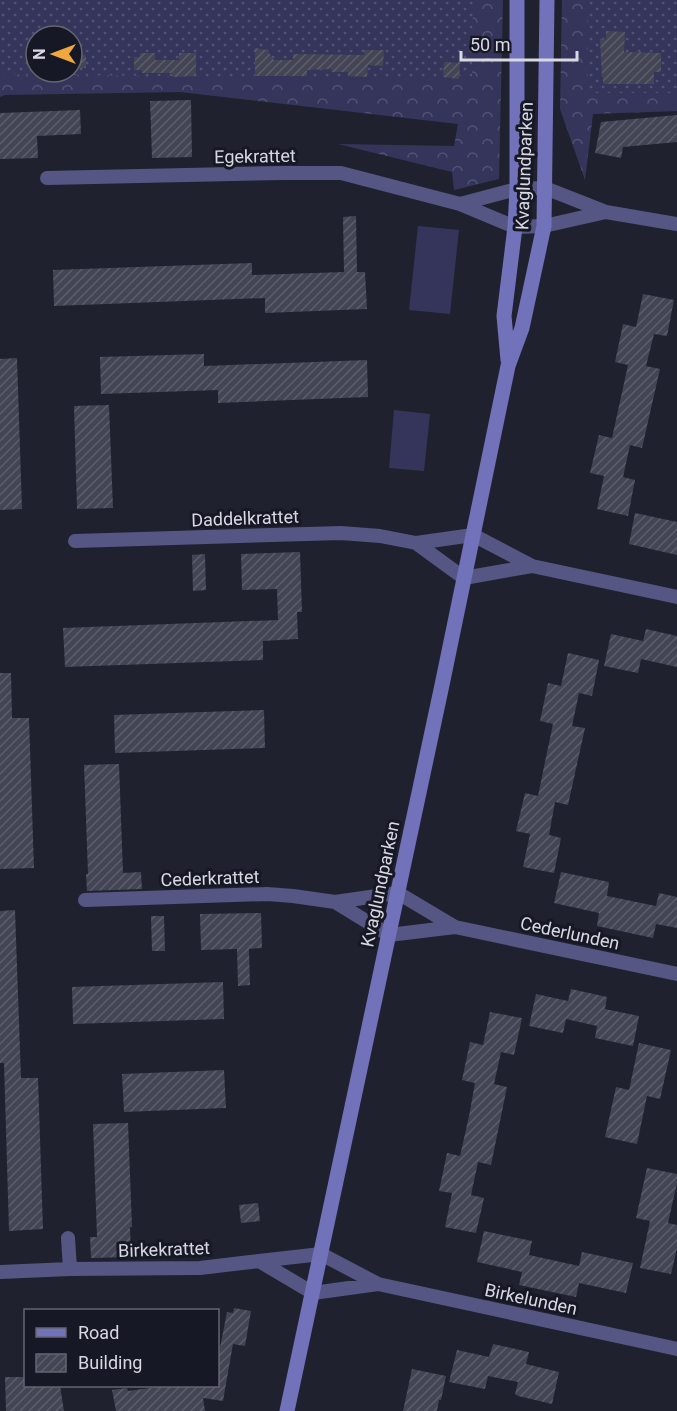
<svg xmlns="http://www.w3.org/2000/svg" width="677" height="1411" viewBox="0 0 677 1411" font-family="Roboto,sans-serif">
<style>
.forest{fill:url(#forest-crowns);fill-rule:evenodd}
.garden{fill:url(#garden-dots);fill-rule:evenodd}
.pitch{fill:#35355c}
.building{fill:url(#building-hatch)}
.lines{fill:none;stroke-linecap:round;stroke-linejoin:round}
.street{stroke:#555684;stroke-width:14}
.secondary{stroke:#7272bb;stroke-width:15}
.labels{text-anchor:middle;dominant-baseline:central;stroke-width:6;stroke-linejoin:round;paint-order:stroke}
.street-label{font-size:18px;fill:#d7d8e2;stroke:#171825}
</style>
<defs>
<pattern id="forest-crowns" width="20" height="18" patternUnits="userSpaceOnUse" patternTransform="scale(1.5)"><rect width="20" height="18" fill="#35355c"/><path d="M2 6a3 3 0 1 1 6 0M12 15a3 3 0 1 1 6 0" fill="none" stroke="#525273"/></pattern>
<pattern id="garden-dots" width="8" height="8" patternUnits="userSpaceOnUse" patternTransform="scale(1.5)"><rect width="8" height="8" fill="#35355c"/><path d="M2 2h.1M6 6h.1" fill="none" stroke="#525273" stroke-width="1.8" stroke-linecap="round"/></pattern>
<pattern id="building-hatch" width="6" height="6" patternUnits="userSpaceOnUse" patternTransform="scale(1.5)"><rect width="6" height="6" fill="#434454"/><path d="M-1 1l2-2M0 6l6-6M5 7l2-2" fill="none" stroke="#5d5e6c"/></pattern>
</defs>
<rect width="100%" height="100%" fill="#20212f"/>
<!-- forest -->
<path class="forest" d="M0,0H503L499,179L454,190L452,172L338,144L454,146L458,124L180,92L5,95L0,97ZM36,36H72V72H36Z
M562,0H677V111L593,114L585,180L560,109Z"/>
<!-- garden -->
<path class="garden" d="M0,0H473L472,80L0,74ZM36,36H72V72H36Z
M588,0H677V93H588Z"/>
<!-- pitch -->
<path class="pitch" d="M418,226L459,230L450,314L409,310Z
M394,410L430,414L424,471L389,468Z"/>
<!-- building -->
<path class="building" d="M606,31L625,32L624,52L661,53V72H654V84H603V77H602L600,39L606,40Z
M255,48L267,50L274,60H293V54L364,55V50H384L383,66L368,65L367,77L348,76V72H331L332,69L307,70V76H255Z
M140,53H155V60H179V53H196V76L172,77V73H142V70H134V57H140Z
M72,54L86,55V68H72Z
M444,62L460,63L459,79L443,77Z
M191,100L192,157L152,158L150,101Z
M80,110L81,134L37,136L38,158L0,159V113Z
M677,115V142L623,147L621,158L595,153L601,122Z
M356,216L357,272H365L367,309L265,313V298L54,306L53,270L252,263V275L344,272L343,217Z
M643,294L674,300L667,336L654,334L646,366L660,369L642,448L630,445L623,477L635,480L628,516L597,509L604,476L590,473L599,435L612,438L628,365L615,362L623,324L636,327Z
M204,354V366L367,360L368,397L218,403V390L101,394L100,357Z
M17,358L22,509L0,510V359Z
M109,405L113,508L77,509L74,406Z
M635,513L677,522V555L629,544Z
M300,552L302,612H297L298,639L263,641V660L65,667L63,628L278,620L277,589L242,590L241,554Z
M205,554L206,590L193,591L192,555Z
M646,629L677,636V667L641,659L638,673L604,666L611,634L643,641Z
M568,653L599,660L592,696L579,693L572,726L585,728L568,805L555,802L549,835L561,838L554,873L523,867L530,834L516,831L525,793L538,796L546,757L553,724L540,721L548,683L561,686Z
M0,673H11L12,718H29L34,868L0,869Z
M264,710L265,748L115,753L114,715Z
M119,764L123,873L141,872L142,889L87,891L86,874H88L84,765Z
M561,872L609,882L607,896L656,906L659,893L677,897V928L656,924L653,938L597,926L599,913L554,903Z
M15,910L21,1078H38L43,1229L9,1231L4,1063H0V911Z
M261,913L262,948L249,949L250,985L238,986L237,949L201,950L200,914Z
M151,916H164L165,951H152Z
M223,982L224,1019L73,1024L72,987Z
M571,989L607,997L605,1009L639,1016L633,1046L595,1038L597,1026L566,1019L563,1033L529,1026L536,994L568,1001Z
M490,1012L522,1018L514,1055L501,1052L494,1084L507,1087L491,1165L478,1162L471,1195L484,1198L476,1233L445,1227L452,1193L439,1191L447,1153L460,1156L469,1116L475,1083L462,1080L470,1042L483,1045Z
M639,1043L671,1050L660,1099L647,1096L637,1144L605,1137L616,1087L629,1090Z
M224,1070L226,1108L124,1112L122,1074Z
M128,1123L132,1227H130L131,1257L91,1258L90,1237H97L93,1124Z
M647,1168L677,1174V1183L668,1223L677,1225V1248L671,1274L640,1268L650,1221L636,1218Z
M258,1203L260,1221L241,1223L239,1205Z
M484,1231L532,1241L529,1255L579,1266L582,1252L633,1263L626,1293L579,1283L576,1297L519,1285L522,1272L477,1262Z
M234,1308L251,1311L245,1346L233,1344L223,1401L203,1398L205,1411H116L112,1390L127,1388L128,1391L164,1386H218V1352L219,1353L227,1312L233,1313Z
M493,1344L529,1352L526,1364L559,1372L552,1404L518,1396L515,1394L518,1382L488,1376L485,1389L449,1382L457,1350L489,1357Z
M412,1369L446,1376L441,1400H439L437,1411H403Z
M5,1377H26V1386H60L64,1411H6Z"/>
<g class="lines">
<!-- street -->
<path class="street" d="M47,178L282,173H341L460,204
M545,188L606,212L544,226L515,227L460,204L517,189Z
M606,212L677,224
M473,535L532,566L464,578L416,543Z
M75,541L341,533L380,536L416,543
M532,566L677,597
M85,900L267,894L293,896L335,902L398,893L455,927L389,935L335,902
M455,927L677,974
M68,1238L70,1269
M321,1254L378,1284L313,1293L259,1261Z
M0,1272L70,1269L200,1268L259,1261
M378,1284L677,1349"/>
<!-- secondary -->
<path class="secondary" d="M508,360L504,316L515,227L517,189V0
M287,1411L442,685L508,366L522,328L544,226L547,0"/>
</g>
<g class="labels">
<!-- street labels -->
<g class="street-label">
<text transform="translate(255 156) rotate(-1)">Egekrattet</text>
<text transform="translate(524 166) rotate(-88)">Kvaglundparken</text>
<text transform="translate(245 518) rotate(-2)">Daddelkrattet</text>
<text transform="translate(210 878) rotate(-2)">Cederkrattet</text>
<text transform="translate(380 884) rotate(-78)">Kvaglundparken</text>
<text transform="translate(570 933) rotate(12)">Cederlunden</text>
<text transform="translate(164 1249) rotate(-2)">Birkekrattet</text>
<text transform="translate(531 1299) rotate(12)">Birkelunden</text>
</g>
</g>
<!-- legend -->
<rect x="24" y="1309" width="195" height="78" fill="#171825" stroke="#646571" stroke-width="1.5"/>
<rect x="36" y="1328" width="30" height="9" fill="#7272bb" stroke="#646571" stroke-width="1.5"/>
<text x="78" y="1339" font-size="18" fill="#d7d8e2">Road</text>
<rect x="36" y="1354" width="30" height="18" fill="url(#building-hatch)" stroke="#646571" stroke-width="1.5"/>
<text x="78" y="1369" font-size="18" fill="#d7d8e2">Building</text>
<!-- north arrow -->
<g transform="translate(54 54) rotate(270)"><circle r="28" fill="#171825" stroke="#646571" stroke-width="1.5"/>
<path d="M0-4.5L10 22L0 15L-10 22Z" fill="#efa73e"/>
<text y="-9" font-size="16" font-weight="bold" text-anchor="middle" fill="#d7d8e2">N</text>
</g>
<!-- scale -->
<path d="M461 51v9h116v-9" fill="none" stroke="#d7d8e2" stroke-width="3"/>
<text x="470" y="51" font-size="18" fill="#d7d8e2" stroke="#171825" stroke-width="4.5" paint-order="stroke">50 m</text>
</svg>
